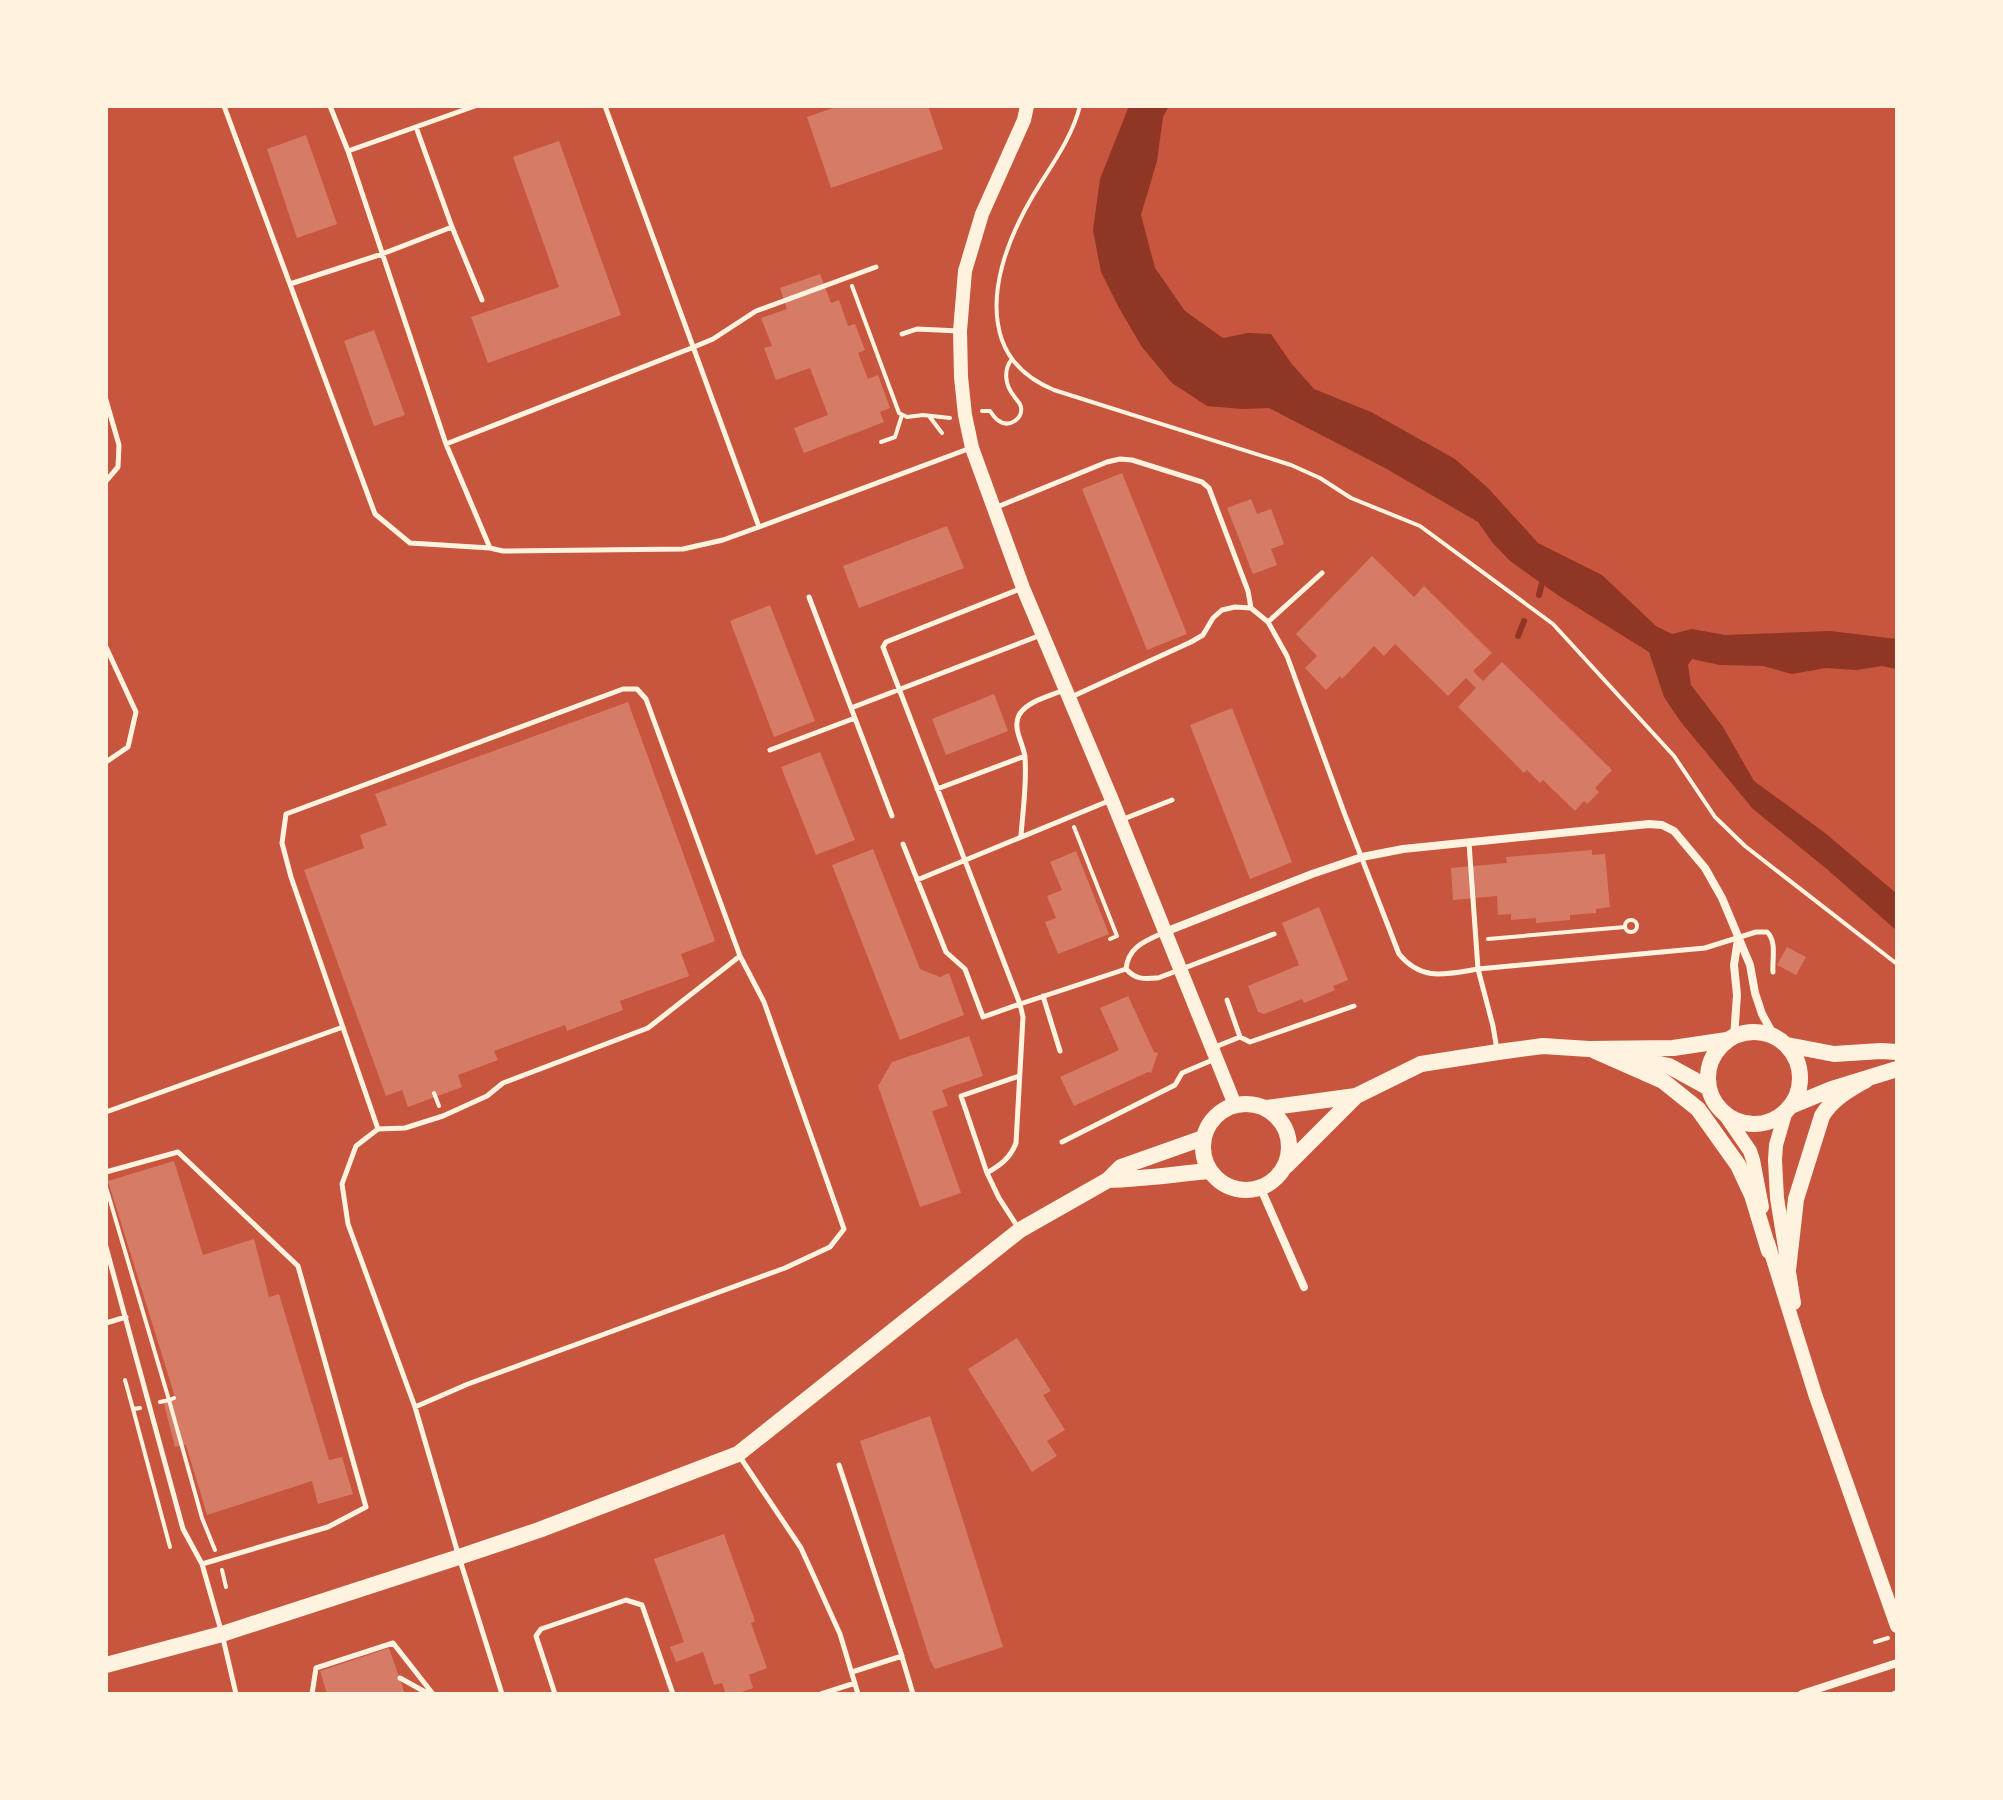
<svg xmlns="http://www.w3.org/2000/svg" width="2003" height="1800" viewBox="0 0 2003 1800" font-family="Literata,serif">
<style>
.water{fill:#8f3625}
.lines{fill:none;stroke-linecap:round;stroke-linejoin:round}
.stream{stroke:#8f3625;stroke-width:6}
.building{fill:#d67c66}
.path{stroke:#fff3e0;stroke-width:4}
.service{stroke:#fff3e0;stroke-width:5}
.minor{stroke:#fff3e0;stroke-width:8}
.tertiary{stroke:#fff3e0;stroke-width:14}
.secondary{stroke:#fff3e0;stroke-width:16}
</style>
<rect width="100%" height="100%" fill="#c8553d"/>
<!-- water -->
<path class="water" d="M1129,106H1169L1163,117L1157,161L1141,215L1155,268L1185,311L1223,338L1248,333L1271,334L1291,363L1314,389L1371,412L1455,459L1488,488L1538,543L1602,575L1656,626L1672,634L1692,629L1725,635L1830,631L1897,639V669L1882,666L1856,670L1826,668L1792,674L1763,666L1720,665L1692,659L1688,665L1691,685L1723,727L1754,781L1825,833L1897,894V931L1828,870L1753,809L1680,721L1664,697L1649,652L1559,596L1510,561L1492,542L1478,522L1385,468L1269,408L1242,409L1207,406L1172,383L1142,347L1119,308L1101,272L1093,230L1100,179Z"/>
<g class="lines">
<!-- stream -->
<path class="stream" d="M1539,595L1543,579
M1518,636L1524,621"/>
</g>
<!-- building -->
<path class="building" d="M839,106H928L943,149L831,188L807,117Z
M306,135L337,224L297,238L267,149Z
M559,141L621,315L488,363L471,317L559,287L513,157Z
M820,274L831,303L839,300L848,326L855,324L865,350L858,353L868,379L878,375L890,408L880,412L884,422L804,453L794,428L828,415L810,368L776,380L764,348L772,346L761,318L787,309L780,288Z
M374,330L405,415L374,426L344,341Z
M1122,473L1187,634L1147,650L1082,489Z
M1251,499L1257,514L1271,509L1284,544L1271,549L1277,565L1253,574L1227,508Z
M947,526L964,568L859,608L843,566Z
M1372,556L1414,597L1424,586L1492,653L1473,671L1483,681L1502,662L1612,770L1595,788L1599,792L1587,804L1584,801L1575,811L1543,780L1540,783L1527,770L1524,773L1458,707L1476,688L1466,678L1448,696L1395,644L1384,656L1374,646L1342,679L1340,676L1326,690L1305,668L1317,656L1296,634Z
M770,605L815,721L774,737L730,621Z
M994,694L1008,731L946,755L932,719Z
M628,702L715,941L681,954L689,976L620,1001L623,1010L567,1031L565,1025L494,1051L498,1060L458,1075L462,1087L408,1107L402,1090L386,1096L304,870L364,848L360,835L387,825L375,794Z
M1232,708L1292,862L1250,879L1190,725Z
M820,752L855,840L816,855L781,767Z
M873,849L920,969L940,977L949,973L964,1015L900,1040L832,865Z
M1592,850V855L1605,854L1610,907L1596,909V913L1570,915V920L1536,923V918L1511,920V914L1498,915L1497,896L1453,900L1451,868L1507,863L1506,857Z
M1076,851L1109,934L1058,954L1045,922L1056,918L1047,896L1062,890L1050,862Z
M1319,907L1348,980L1333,986L1335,990L1304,1003L1302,999L1264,1014L1258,1012L1248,986L1299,965L1282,923Z
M1787,947L1806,957L1796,975L1777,965Z
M1128,996L1154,1052L1158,1053L1151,1073L1148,1072L1074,1106L1060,1077L1119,1050L1100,1008Z
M969,1036L983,1076L942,1090L948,1106L932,1111L961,1193L920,1207L878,1086L892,1062Z
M174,1161L203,1255L254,1239L269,1297L279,1294L329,1460L342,1457L353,1494L318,1504L312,1481L207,1515L186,1445L175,1447L163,1400L175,1397L108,1181Z
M1017,1338L1051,1391L1043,1395L1065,1430L1047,1441L1057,1456L1032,1472L968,1369Z
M930,1416L1003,1647L935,1669L930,1660L860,1441Z
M724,1534L755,1621L751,1623L767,1668L749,1675L753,1688L736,1694H726L722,1683L714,1685L703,1652L676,1662L670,1647L684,1642L654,1559Z
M389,1648L405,1694H327L320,1671Z"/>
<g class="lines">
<!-- path -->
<path class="path" d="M1080,106C1071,141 1049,168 1031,199C1008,239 986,294 1002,340C1011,365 1030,380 1054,390L1291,465L1320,478L1351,498L1420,526L1553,624L1674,756L1715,817L1745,846L1897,964
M852,286L899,413L907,417L923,415L950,418
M982,411H990C993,415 995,419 999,421C1009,428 1023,419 1021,407C1020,402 1016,400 1014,396C1005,385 1003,370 1012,359
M929,416L942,433
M881,442L895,437L902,415
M1074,827L1117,936L1110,939
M1625 926a6 6 0 1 1 12 0a6 6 0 1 1-12 0Z
M1488,939L1625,927
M434,1093L439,1106
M106,1187L169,1400L160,1402
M125,1380L133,1409
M174,1398L169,1400L202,1518L215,1550
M140,1408L133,1409L170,1547
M222,1570L226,1587
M1875,1642L1888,1638
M1894,1693L1897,1692"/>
<!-- service -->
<path class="service" d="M224,106L375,514L410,543L490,548
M330,106L348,151
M475,106L348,151L446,444L694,347L713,339L756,311L876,267
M605,106L759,527L968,449
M452,227L482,300
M290,284L382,254L452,227L416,127
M902,334L917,329L959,331
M106,400L119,445L118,467L106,481
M446,444L490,548L503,551L683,549L723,540L759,527
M997,507L1107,462L1120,459L1132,460L1202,482L1209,488L1248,591L1251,608
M1020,589L886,642L883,647L1020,1004L1126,969
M809,597L892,816
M1268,622L1322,573
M106,647L136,712L128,747L106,762
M1069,698L1191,642L1203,635L1213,618L1222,610L1235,607L1251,608L1268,622L1287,656L1345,815L1399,954C1422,982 1446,974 1478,969L1705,948L1756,932H1767C1777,941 1772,959 1773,972
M851,708L1041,635
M770,750L855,718
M937,789L1025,756
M1121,820L1172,800
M1021,835C1023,810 1027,783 1025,758C1024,744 1012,729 1019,715C1027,701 1050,696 1064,690
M1469,843L1478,969L1493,1026L1497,1050
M903,844L946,952L965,969L983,1017L1020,1004L1023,1017L1016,1143C1010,1159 1000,1165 987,1173
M917,880L1111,800
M1163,933C1145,941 1128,947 1126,969C1136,980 1144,979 1158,978L1274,934
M1043,996L1060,1051
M1227,1000L1240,1037L1250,1042L1354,1006
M1215,1047L1240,1037
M1019,1076L961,1096L987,1173L999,1198L1019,1229
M106,1112L343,1027
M378,1129L291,877L282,843L286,814L623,689H637L646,699L740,956L764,1002L844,1229L830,1247L785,1268L468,1384L415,1407
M1062,1142L1175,1085L1182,1073L1215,1059
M106,1172L178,1152L298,1266L366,1507L328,1527L202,1564
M106,1247L183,1529L202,1564L222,1634L236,1694
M106,1323L126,1317
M740,1457L801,1548L840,1634L858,1694
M839,1465L902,1656L852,1672
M902,1657L913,1694
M400,1678L429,1694
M312,1694L316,1668L393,1643L433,1694
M502,1694L459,1557L415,1407L348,1224L342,1184L356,1146L378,1129L405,1128L443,1116L487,1096L503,1083L648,1028L740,956
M555,1694L536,1636L541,1629L626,1600L642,1605L673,1694
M821,1694L855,1683"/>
<!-- minor -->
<path class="minor" d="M1165,932L1312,874L1362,857L1403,849L1649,824L1662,825L1674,831L1705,868L1722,898L1750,965L1755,993L1762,1014L1774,1036
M1734,1037L1737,995L1734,965L1738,939
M1261,1189L1304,1287
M1802,1694L1897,1663"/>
<!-- tertiary -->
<path class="tertiary" d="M1027,106L1024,120L982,214L965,271L960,331L961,377L965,415L972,448L1023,588L1112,800L1235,1105
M1785,1114L1776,1145L1775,1160L1777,1198L1794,1303
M1726,1116L1750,1151L1753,1160L1762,1207
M1768,1243L1815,1394L1897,1626"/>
<!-- secondary -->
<path class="secondary" d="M1708 1078a46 46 0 1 1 92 0a46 46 0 1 1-92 0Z
M1787,1045L1834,1054L1881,1051L1897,1052
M1595,1051L1663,1081L1698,1109L1738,1165L1752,1195L1769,1251
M1626,1057L1669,1066L1709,1088
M1203 1147a43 43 0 1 1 86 0a43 43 0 1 1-86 0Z
M1793,1105L1832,1089L1897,1069
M1266,1108L1356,1096L1421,1064L1498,1052L1543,1046L1589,1049L1673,1048L1727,1040
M1286,1166L1356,1096
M1108,1180C1142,1179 1176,1174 1210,1171
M1788,1270L1796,1199L1822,1116C1833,1098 1849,1090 1866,1080
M106,1665L222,1634L459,1557L539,1530L738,1454L1020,1230L1108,1180L1121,1167L1203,1138"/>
</g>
<!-- border -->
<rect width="2003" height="1800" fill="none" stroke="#fff3e0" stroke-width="216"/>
</svg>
